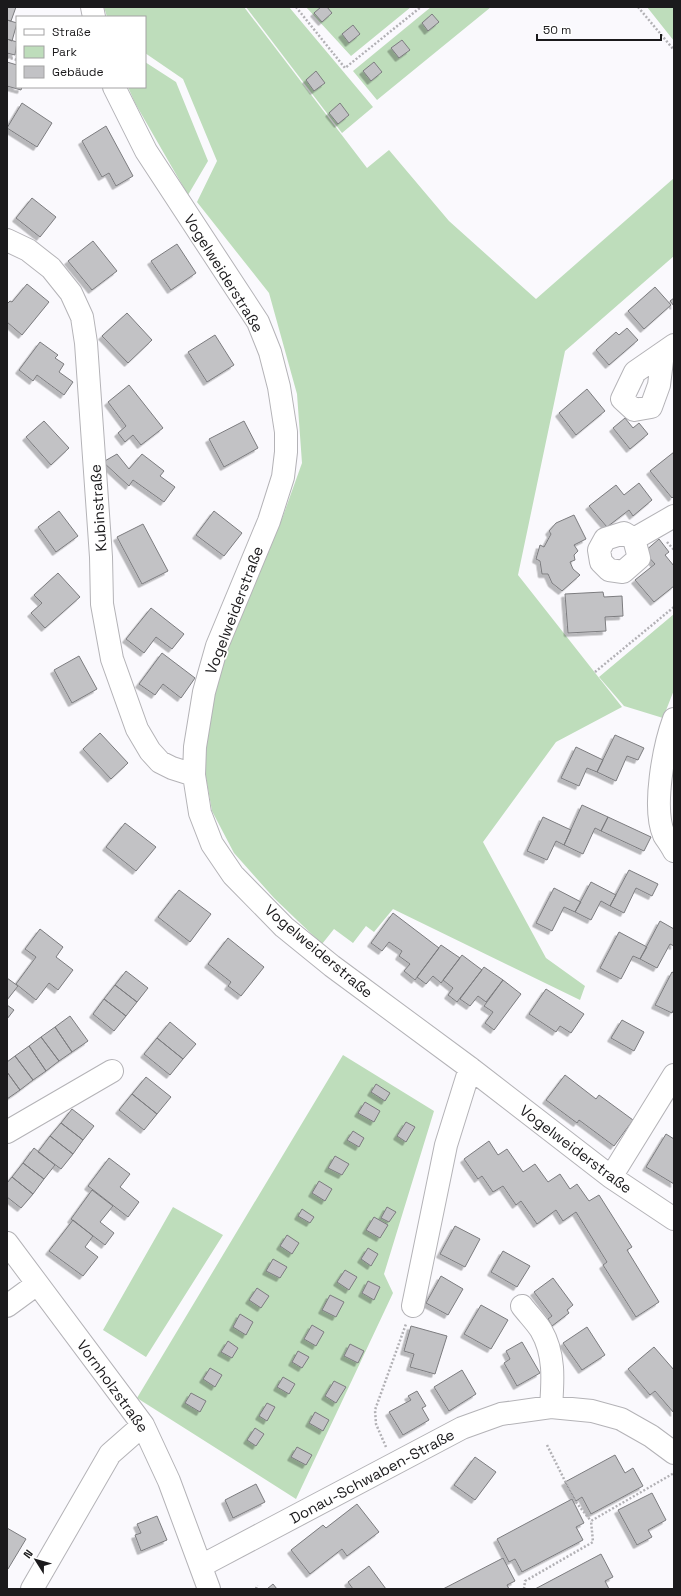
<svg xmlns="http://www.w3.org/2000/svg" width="681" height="1596" viewBox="0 0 681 1596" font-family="'Space Grotesk',sans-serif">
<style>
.green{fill:#beddbb}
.building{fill:#c2c2c5;stroke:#7c7c7f;filter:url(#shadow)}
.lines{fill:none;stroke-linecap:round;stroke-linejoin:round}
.minor-casing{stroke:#b4b3b7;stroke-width:24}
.path{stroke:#b2b1b5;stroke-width:2.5;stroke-dasharray:2 2;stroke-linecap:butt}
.minor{stroke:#fff;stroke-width:22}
.labels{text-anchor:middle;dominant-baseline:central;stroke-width:3.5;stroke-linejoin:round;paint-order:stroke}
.street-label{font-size:15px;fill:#1b1a1c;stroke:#fff}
</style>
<defs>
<filter id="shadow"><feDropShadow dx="-3.5" dy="3.5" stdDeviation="0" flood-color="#0004"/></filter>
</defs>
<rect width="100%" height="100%" fill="#faf9fd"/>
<!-- green -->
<path class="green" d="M104,7H244L367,168L389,150L449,221L536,299L674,178V256L565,351L518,575L622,707L556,742L483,842L546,958L585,986L580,1000L393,909L374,932L366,926L353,943L334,929L322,944L274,898L234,853L212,811L205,772V731L218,675L242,613L283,516L302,463L297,394L269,293L197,202L217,161L183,79L145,53V17H107Z
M246,7H289L373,107L342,133Z
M306,7H411L351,56Z
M431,7H491L377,100L353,71Z
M647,7H674V41Z
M145,62L176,82L208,161L188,195L135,103L128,87H145Z
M674,614V690L663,718L624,706L599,677Z
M343,1055L434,1111L384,1274L393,1293L296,1499L137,1398Z
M173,1207L223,1235L146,1357L103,1330Z"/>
<!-- building -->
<path class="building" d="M7,7H16L11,21L7,20Z
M321,7H327L332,13L322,22L314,13Z
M432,14L439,22L428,31L422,23Z
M7,20L17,23L12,41L7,39Z
M353,25L360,34L349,43L342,34Z
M7,39L17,42L15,55L7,53Z
M402,40L410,50L399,58L391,48Z
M7,62L17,65V87H22L21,90L7,86Z
M374,62L382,72L371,81L363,71Z
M316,71L325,83L314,91L306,80Z
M22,103L52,123L37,147L7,128Z
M340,103L349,115L338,124L329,113Z
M106,126L133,176L116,186L109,173L102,177L82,141Z
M32,198L56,217L40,237L16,218Z
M93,241L117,271L92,290L68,261Z
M177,244L196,273L171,290L151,261Z
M27,284L49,302L22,335L7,322V304L10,301L12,302Z
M655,287L671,305L644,329L628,311Z
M674,298V306L670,301Z
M127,313L152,340L128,363L102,336Z
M627,328L638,340L609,365L596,350L616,332L619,335Z
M215,335L234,365L207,382L188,352Z
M40,342L58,355L55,358L64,364L59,372L73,382L64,395L37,375L33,381L19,370Z
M129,385L163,428L141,445L133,435L125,442L118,433L126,426L108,402Z
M587,389L605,411L576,435L559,413Z
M625,418L633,428L639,423L648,434L630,449L613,428Z
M44,421L69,448L51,465L26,437Z
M244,421L258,448L224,467L209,439Z
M674,452V496L672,498L650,471Z
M117,454L129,469L142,454L164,471L160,476L175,487L164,502L133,480L129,486L103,462Z
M639,483L652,500L633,516L629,510L607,527L589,506L616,485L624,495Z
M59,511L78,536L56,552L38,527Z
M214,511L242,533L224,556L196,535Z
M574,515L586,539L574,545L578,551L574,555L575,560L570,562L573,569L580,575L562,591L552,583L548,574H542L540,561L536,559L540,545L544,547L551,534L549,531L556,523Z
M143,524L168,571L142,584L117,537Z
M659,539L669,552L665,555L674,566V586L654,602L635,580L655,564L644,552Z
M58,573L80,597L45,628L31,613L42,603L34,595Z
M603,592L604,597L622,596L623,616L605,617L606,631L568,633L565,594Z
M151,608L184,634L172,649L156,637L144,653L126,639Z
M162,653L195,678L181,698L163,684L155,695L139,684Z
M79,656L97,689L72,703L54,670Z
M100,733L128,763L111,779L83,749Z
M615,735L644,748L638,760L627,756L616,781L597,772Z
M576,747L603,760L597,772L587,768L579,786L561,778Z
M582,805L608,817L601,831L595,828L583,854L564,845Z
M543,817L571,830L564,845L556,841L547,860L527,851Z
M608,817L651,837L644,851L601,831Z
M125,823L156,847L136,871L106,847Z
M629,870L658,884L652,896L636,888L624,913L610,906Z
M591,882L616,895L610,906L601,901L591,920L575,912Z
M554,888L581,902L575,912L564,907L552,931L536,923Z
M179,890L211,914L190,942L158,917Z
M393,913L439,948L415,980L404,971L410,964L399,956L402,951L389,942L382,951L371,943Z
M660,921L674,929V946L670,944L657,968L640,959Z
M40,929L63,947L56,957L73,970L58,990L49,983L36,1000L16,984L36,957L25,949Z
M619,932L647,947L640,959L633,956L621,979L600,968Z
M228,938L264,967L241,996L228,986L231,982L208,964Z
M441,945L460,958L441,983L433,976L426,984L417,977Z
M462,955L482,970L457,1002L448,995L453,988L443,980Z
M484,967L503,980L486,1002L478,996L470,1006L460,999Z
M126,971L148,988L137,1002L115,985Z
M672,972L674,973V1009L672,1013L655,1005Z
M7,978L18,986L7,1000Z
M503,980L521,994L494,1030L485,1023L493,1012L484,1006Z
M115,985L137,1002L126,1016L104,999Z
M546,989L584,1014L571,1033L560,1026L556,1032L529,1014Z
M104,999L126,1016L114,1031L93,1014Z
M7,1005L14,1010L7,1019Z
M70,1016L88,1041L72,1052L55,1027Z
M622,1020L644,1032L634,1051L611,1038Z
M170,1022L196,1044L183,1059L157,1038Z
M55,1027L72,1052L59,1061L41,1037Z
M41,1037L59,1061L46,1071L29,1046Z
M157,1038L183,1059L170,1075L144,1054Z
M29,1046L46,1071L33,1080L15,1056Z
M15,1056L33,1080L20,1090L7,1072V1062Z
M7,1072L20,1090L7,1099Z
M565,1075L596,1099L599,1095L633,1120L614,1146L579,1120L577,1123L546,1100Z
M146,1077L171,1097L157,1114L132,1094Z
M376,1084L390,1093L385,1101L371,1092Z
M132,1094L157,1114L144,1130L119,1110Z
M365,1102L380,1111L374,1122L358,1113Z
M72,1109L94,1126L83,1140L61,1123Z
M406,1122L415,1127L406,1142L397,1136Z
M61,1123L83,1140L73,1154L50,1136Z
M353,1131L364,1138L359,1147L347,1140Z
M666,1134L674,1139V1184L646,1167Z
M50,1136L73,1154L61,1169L38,1152Z
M489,1141L498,1155L507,1149L523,1172L535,1164L548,1182L560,1174L570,1189L577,1184L589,1201L599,1195L632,1247L627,1250L659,1302L636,1317L603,1265L607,1262L576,1212L563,1221L556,1210L537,1224L521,1201L516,1205L503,1186L493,1192L482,1176L478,1179L464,1159Z
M34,1148L55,1165L44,1179L23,1163Z
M335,1156L349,1164L342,1175L328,1168Z
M109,1158L130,1174L120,1187L139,1202L128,1217L88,1186Z
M23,1163L44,1179L33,1194L12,1177Z
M12,1177L33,1194L21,1208L7,1197V1183Z
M319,1181L332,1189L325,1201L312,1193Z
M92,1190L113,1206L100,1222L114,1233L105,1245L71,1219Z
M387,1207L396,1212L389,1222L381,1218Z
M302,1209L314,1217L310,1223L298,1216Z
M374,1217L388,1225L380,1238L366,1230Z
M73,1220L93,1236L85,1247L98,1257L83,1276L49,1251Z
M455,1226L480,1239L465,1267L440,1254Z
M287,1235L299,1243L292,1254L280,1246Z
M368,1248L378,1254L371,1266L361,1259Z
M503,1251L530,1266L517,1287L491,1272Z
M273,1259L287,1267L280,1278L266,1271Z
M345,1270L357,1277L349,1290L337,1282Z
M441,1276L463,1289L448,1315L426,1303Z
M553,1278L573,1305L567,1310L569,1313L552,1326L548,1319L552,1316L534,1292Z
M368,1281L380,1287L374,1300L362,1293Z
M257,1288L269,1296L261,1308L249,1300Z
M330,1295L344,1302L336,1317L322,1310Z
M481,1305L508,1320L491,1349L464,1334Z
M240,1314L253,1322L246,1335L233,1327Z
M312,1325L324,1332L316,1346L304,1339Z
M411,1326L447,1336L435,1374L410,1367L414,1354L404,1351Z
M587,1327L605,1355L582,1370L563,1343Z
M228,1341L238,1348L232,1358L221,1352Z
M522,1342L540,1373L517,1386L504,1363L510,1359L506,1351Z
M350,1344L364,1351L358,1363L344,1356Z
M654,1347L674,1370V1413L655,1391L650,1395L628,1369Z
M298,1351L309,1357L302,1368L292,1362Z
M210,1368L222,1375L215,1387L203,1379Z
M462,1370L476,1394L449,1411L434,1387Z
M283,1377L295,1384L289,1394L277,1387Z
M334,1381L346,1387L336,1403L325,1396Z
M417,1391L426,1406L422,1408L429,1420L403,1435L389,1412L411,1400L408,1396Z
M191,1393L206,1401L200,1412L185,1403Z
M267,1403L275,1407L267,1421L259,1416Z
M315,1412L329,1420L323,1431L309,1423Z
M255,1428L264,1434L256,1446L247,1440Z
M297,1447L312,1455L306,1465L291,1457Z
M615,1455L625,1473L633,1468L643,1486L591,1514L582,1497L576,1501L565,1482Z
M475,1457L496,1472L475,1500L454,1485Z
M256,1484L265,1502L233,1518L225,1500Z
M652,1493L666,1520L648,1530L652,1537L637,1545L618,1510Z
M572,1499L584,1523L576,1527L583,1540L522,1572L515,1559L509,1562L497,1539Z
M357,1504L379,1532L347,1556L342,1549L310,1574L291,1550L323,1525L326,1528Z
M157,1516L167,1540L141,1551L135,1535L141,1533L137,1524Z
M7,1528L26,1539L8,1569H7Z
M601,1554L613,1577L605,1581L609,1589H535Z
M503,1558L515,1581L507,1585L509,1589H443Z
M369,1566L386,1589H353L348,1582Z
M273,1584L277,1589H267Z"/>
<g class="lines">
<defs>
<path id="minor" d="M92,7L94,17
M114,87L146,151L258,322L270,352L279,387L286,432V452L283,477L269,521L217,646L204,692L195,747L194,775L200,813L212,844L233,875L284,927L332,966L470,1068L611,1177L674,1219
M7,240L28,250L51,268L71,293L82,317L86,343L101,557L102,604L112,659L137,729L150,751L160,762L172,768L194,775
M663,353L659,385L651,407L634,410L622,399L635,372L674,345
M624,533L634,539L639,558L623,572L609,570L601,562L599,550L605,539Z
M634,539L674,516
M674,719C664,746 652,808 664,835C667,840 671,845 674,851
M7,1132L112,1071
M611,1177L674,1075
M7,1243L143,1425L169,1481L209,1589
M7,1306L37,1284
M413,1306L446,1145L470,1068
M522,1306C528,1314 536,1322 541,1330C555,1354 553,1380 551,1407
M201,1566L462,1428L501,1414L551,1407L592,1411L621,1419L651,1436L674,1453
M32,1589L110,1454L143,1425"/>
</defs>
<!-- minor casing -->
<use href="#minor" class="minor-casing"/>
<!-- path -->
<path class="path" d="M296,7L345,68L421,7
M638,7L674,50
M7,57L17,60
M667,542L674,550
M595,672L674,607
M547,1445L575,1501L591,1521
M386,1447L376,1424L375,1410L406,1324
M256,1589L257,1585
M524,1589L525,1581L593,1542L591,1521L674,1473"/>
<!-- minor -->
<use href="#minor" class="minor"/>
</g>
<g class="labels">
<!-- street labels -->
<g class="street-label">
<text transform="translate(224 273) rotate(58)">Vogelweiderstraße</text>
<text transform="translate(98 508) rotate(-94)">Kubinstraße</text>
<text transform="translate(234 610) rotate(-69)">Vogelweiderstraße</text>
<text transform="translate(319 951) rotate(40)">Vogelweiderstraße</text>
<text transform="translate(576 1149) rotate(37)">Vogelweiderstraße</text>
<text transform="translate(113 1386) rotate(54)">Vornholzstraße</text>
<text transform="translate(372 1476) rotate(-28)">Donau-Schwaben-Straße</text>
</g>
</g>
<!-- border -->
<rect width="681" height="1596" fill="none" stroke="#1b1a1c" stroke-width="16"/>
<!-- legend -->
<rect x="16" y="16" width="130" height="72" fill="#ffffff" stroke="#a4a3a4"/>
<rect x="24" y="29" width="20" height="6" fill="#ffffff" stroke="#a4a3a4"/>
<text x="52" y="36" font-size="12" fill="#1b1a1c">Straße</text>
<rect x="24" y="46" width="20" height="12" fill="#beddbb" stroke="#a4a3a4"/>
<text x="52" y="56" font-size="12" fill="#1b1a1c">Park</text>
<rect x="24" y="66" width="20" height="12" fill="#c2c2c5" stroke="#a4a3a4"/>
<text x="52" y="76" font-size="12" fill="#1b1a1c">Gebäude</text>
<!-- north arrow -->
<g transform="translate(36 1560) rotate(307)" stroke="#ffffff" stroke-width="3" paint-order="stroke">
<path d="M0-3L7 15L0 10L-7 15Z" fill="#1b1a1c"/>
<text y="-6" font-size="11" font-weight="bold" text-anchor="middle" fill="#1b1a1c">N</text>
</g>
<!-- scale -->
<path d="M537 34v6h124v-6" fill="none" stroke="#1b1a1c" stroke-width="2"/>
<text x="543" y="34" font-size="12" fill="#1b1a1c" stroke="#ffffff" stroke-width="3" paint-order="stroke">50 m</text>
</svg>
